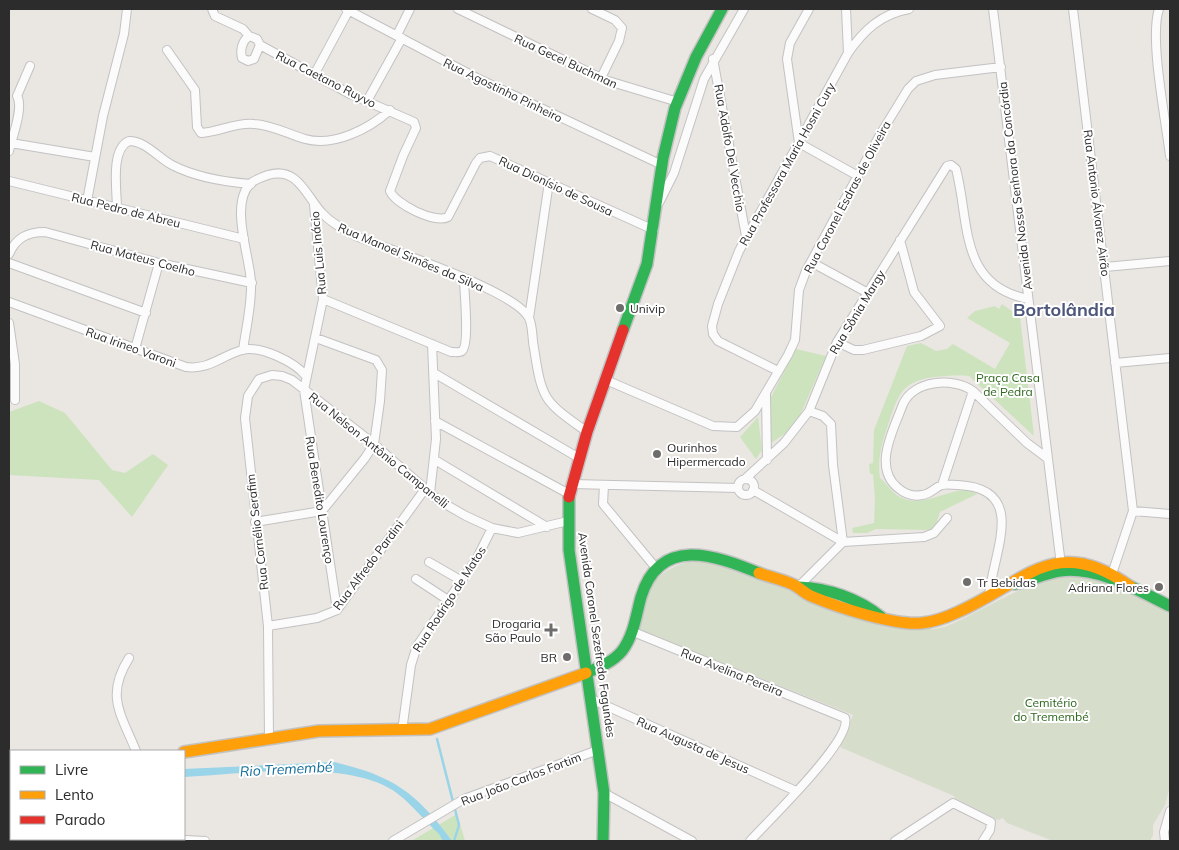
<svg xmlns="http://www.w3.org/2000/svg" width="1179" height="850" viewBox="0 0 1179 850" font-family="Mulish,sans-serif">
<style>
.green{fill:#cde3bd}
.cemetery{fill:#d6ddca}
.water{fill:#99d4e8}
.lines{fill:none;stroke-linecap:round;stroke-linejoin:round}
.stream{stroke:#99d4e8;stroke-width:2.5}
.street-casing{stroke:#c3c2c3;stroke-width:10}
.fast-casing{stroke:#c3c2c3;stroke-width:14}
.slow-casing{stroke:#c3c2c3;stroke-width:14}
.jam-casing{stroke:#c3c2c3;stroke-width:14}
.street{stroke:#fcfbfb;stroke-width:8}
.fast{stroke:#30b455;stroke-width:11}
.slow{stroke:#ff9f0a;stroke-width:11}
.jam{stroke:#e5322d;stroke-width:11}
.poi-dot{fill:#6e6d6c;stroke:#fff;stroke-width:2}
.labels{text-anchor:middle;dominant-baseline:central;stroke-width:4;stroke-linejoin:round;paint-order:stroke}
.street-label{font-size:12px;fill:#2c2c2c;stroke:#fff}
.poi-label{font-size:12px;fill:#2c2c2c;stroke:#fff;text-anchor:start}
.park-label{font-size:12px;fill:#2d671d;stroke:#fff}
.water-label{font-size:14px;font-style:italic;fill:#126c99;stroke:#fff}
.district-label{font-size:18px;font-weight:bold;fill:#4d567b;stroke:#fff}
</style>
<rect width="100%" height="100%" fill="#eae6e2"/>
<!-- green -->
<path class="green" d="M1002,304L1020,317L1034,436L969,376C957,375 946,376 934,377C900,382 898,396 888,425C882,443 877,459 880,478C888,484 892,494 902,498C928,510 957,480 977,494L940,512L936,524L930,530L876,529L867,533H853L852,528L874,523L875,499L873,474H870L869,464L873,463L874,430L907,346L921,343L936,351L947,349L953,344L995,369L1010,343L967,318L975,311L995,306L999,309Z
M796,349L826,356L795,427L771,443V397Z
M39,401L65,413L112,470L125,473L153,454L168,465L132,517L99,480L9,475V412Z
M758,417L762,450L756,459L740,437Z
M457,814L465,841H414L413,840Z"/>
<!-- cemetery -->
<path class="cemetery" d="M705,560L906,628L933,629L945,627C986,611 1039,570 1085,577C1114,581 1143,598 1170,610V786L1165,805L1153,825V835L1150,841H1053L1007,823L1003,818L998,820L955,798L954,796L840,747L853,715L638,629C641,617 643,605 647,594C656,572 682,560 705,560Z"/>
<!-- water -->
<path class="water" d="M334,762C393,776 416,792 452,841H443L439,834C425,821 412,805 398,794C352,758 240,774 184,777V769Z"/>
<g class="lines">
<!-- stream -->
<path class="stream" d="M437,739L459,825L454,841"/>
<defs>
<path id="street" d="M212,9L215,16L243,29L249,36
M346,9L477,78L662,165
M458,9L605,80L678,102
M592,9L615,20L622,28L619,41L601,78
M809,9L790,43L787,59L799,143L858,176
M846,9L848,53
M993,9L1061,565
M1073,9L1133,511L1112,574
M1159,9C1149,38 1166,121 1170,156
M397,35L410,9
M249,36L257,39L260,45L254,59L248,61L242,58C240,50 242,41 249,36Z
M260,45L350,94L414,122L416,128L403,156L390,191C395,204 435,224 448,217L476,163L480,158L490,156L654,230
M167,50L195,90L197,127L201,133C219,132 236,122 254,124C272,125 288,134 305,139C334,147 369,129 390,110
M713,59L746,236
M314,75L349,10
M367,101L402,38
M11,143L95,157
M9,151C12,138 24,107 17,96L30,66
M9,181L244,239
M87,201L103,116L124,34L127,9
M659,203L674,173L704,79L744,9
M314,205L323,299L304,390L337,610
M117,208C117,191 110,149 129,141C146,141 158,158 172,165C195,177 225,182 251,184
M9,254C16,238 27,232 45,232L159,263L252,283
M811,262L868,293
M9,263L146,313
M1105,267L1170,261
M323,299L451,352C454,352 459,353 462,351C470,344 464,291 464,279
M9,302L186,367C209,370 221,356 242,350C260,345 295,362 306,376
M529,318L549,182
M9,323L15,364V400
M837,342L854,350H863L921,336L940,326L914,292L900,240
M135,349L159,263
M243,350C246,328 252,304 251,282C250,257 229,203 251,183C256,179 263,177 268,175C298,166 306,196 322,213C331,223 344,230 356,236C389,250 515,290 529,318C533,326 532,340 534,348C542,401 544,401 587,432
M1115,363L1170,358
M778,371L718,341L713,334L712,326L718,304L739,251L848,53C864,30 881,14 909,9
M434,373L579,458
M606,380L713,426L737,427L755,411L788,355L795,340L799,290L806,271L881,133L908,89L916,81L935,75L1001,67
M766,394L767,460
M435,421L569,494
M435,460L547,527
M745,479L784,443L809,411L837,342L947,166L951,165L956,169C970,221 958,285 1028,299
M738 487a8 8 0 1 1 16 0a8 8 0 1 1-16 0Z
M572,484L738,488
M604,485L603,504L656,568
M942,485L973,391
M753,490L843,542L924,537L934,533L947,518
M430,493L436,439L432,344
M1133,511L1170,514
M255,522L322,511L365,458L374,444L380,401L382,370L376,360L316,338
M429,562L462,581
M416,579L448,600
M798,587L843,542L833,465L831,424L823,416L809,411
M989,596C991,572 1005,536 1001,514C997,491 977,486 958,485C954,485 946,484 942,485C935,487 931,494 922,495C913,497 905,494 898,488C872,467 894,429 903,404C914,380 953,377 973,391L1027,443L1047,458
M268,626L317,618L337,610L425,489
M631,631L845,718C853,740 767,822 750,841
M129,658C105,696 121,714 136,751
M591,699L796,791
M402,731L411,665L417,646L477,558L492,528
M269,739L268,626L245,418L248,396L259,379L272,375L282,376L292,380L374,444L438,500L466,516L492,528L518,533L568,521
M604,793L692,841
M166,839L205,841
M142,841L144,839
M393,841L464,799L598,750
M895,841L953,803L991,822L990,830L983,841
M1165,841L1164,832L1170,811"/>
<path id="fast" d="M623,330L647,264L663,158L675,108L696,57L722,9
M569,497V550L604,793L603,841
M1015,584C1030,581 1045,573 1060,571C1098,566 1137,590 1170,606
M798,587C827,588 858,598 881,617
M586,673C598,668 613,662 622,651C634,635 636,615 641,597C660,535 715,555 759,573
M9,790H11
M9,839L10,841"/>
<path id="slow" d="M759,573C770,577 781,579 792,584C799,587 804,593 811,596C837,607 895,626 922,623C935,622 947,617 958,612C1026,582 1056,532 1131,587
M184,752L319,731L430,729L586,673"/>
<path id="jam" d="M569,497L587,432L623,330"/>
</defs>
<!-- street casing -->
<use href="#street" class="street-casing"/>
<!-- fast casing -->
<use href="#fast" class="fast-casing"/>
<!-- slow casing -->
<use href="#slow" class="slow-casing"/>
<!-- jam casing -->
<use href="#jam" class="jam-casing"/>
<!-- street -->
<use href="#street" class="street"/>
<!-- fast -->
<use href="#fast" class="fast"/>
<!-- slow -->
<use href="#slow" class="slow"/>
<!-- jam -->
<use href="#jam" class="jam"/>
</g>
<!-- markers -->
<g class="poi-dot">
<circle cx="620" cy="308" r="5"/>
<circle cx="657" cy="454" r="5"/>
<circle cx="967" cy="582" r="5"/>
<circle cx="1159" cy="587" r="5"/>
<path d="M548.5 622.5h5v5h5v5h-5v5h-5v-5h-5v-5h5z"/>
<circle cx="567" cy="657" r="5"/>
</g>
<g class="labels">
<!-- street labels -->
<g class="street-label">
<text transform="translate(566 61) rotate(25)">Rua Gecel Buchman</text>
<text transform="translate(326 79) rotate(27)">Rua Caetano Ruyvo</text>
<text transform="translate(503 90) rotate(26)">Rua Agostinho Pinheiro</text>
<text transform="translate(730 148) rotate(80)">Rua Adolfo Del Vecchio</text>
<text transform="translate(787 164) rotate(-61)">Rua Professora Maria Hosni Cury</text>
<text transform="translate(556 186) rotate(25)">Rua Dionísio de Sousa</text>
<text transform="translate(1015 186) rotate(-97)">Avenida Nossa Senhora da Concórdia</text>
<text transform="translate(847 197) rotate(-62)">Rua Coronel Esdras de Oliveira</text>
<text transform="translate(1097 203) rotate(83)">Rua Antonio Álvarez Airão</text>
<text transform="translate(126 210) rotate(14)">Rua Pedro de Abreu</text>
<text transform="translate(318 253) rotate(-95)">Rua Luis Inácio</text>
<text transform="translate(411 257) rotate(23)">Rua Manoel Simões da Silva</text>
<text transform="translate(143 258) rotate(15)">Rua Mateus Coelho</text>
<text transform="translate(857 312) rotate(-59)">Rua Sônia Margy</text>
<text transform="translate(131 347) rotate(20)">Rua Irineo Varoni</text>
<text transform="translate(379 450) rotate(39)">Rua Nelson Antônio Campanelli</text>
<text transform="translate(320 500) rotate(81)">Rua Benedito Lourenço</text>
<text transform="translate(257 532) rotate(-97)">Rua Cornélio Serafim</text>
<text transform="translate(368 565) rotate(-53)">Rua Alfredo Pardini</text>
<text transform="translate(449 599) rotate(-57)">Rua Rodrigo de Matos</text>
<text transform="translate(597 635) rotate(82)">Avenida Coronel Sezefredo Fagundes</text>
<text transform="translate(732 672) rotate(22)">Rua Avelina Pereira</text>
<text transform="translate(693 745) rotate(24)">Rua Augusta de Jesus</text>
<text transform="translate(521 779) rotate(-21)">Rua João Carlos Fortim</text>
</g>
<!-- poi labels -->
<g class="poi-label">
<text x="630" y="308">Univip</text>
<text x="667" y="447">Ourinhos<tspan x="667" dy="14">Hipermercado</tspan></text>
<text x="977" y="582">Tr Bebidas</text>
<text x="1149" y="587" text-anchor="end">Adriana Flores</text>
<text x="541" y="623" text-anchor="end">Drogaria<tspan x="541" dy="14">São Paulo</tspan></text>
<text x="557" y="657" text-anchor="end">BR</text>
</g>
<!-- park labels -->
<g class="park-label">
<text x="1008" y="377">Praça Casa<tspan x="1008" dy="14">de Pedra</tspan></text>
<text x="1051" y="702">Cemitério<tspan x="1051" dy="14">do Tremembé</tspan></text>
</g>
<!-- water labels -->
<g class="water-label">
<text transform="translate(286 769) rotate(-3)">Rio Tremembé</text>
</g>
<!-- district labels -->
<g class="district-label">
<text x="1064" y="309">Bortolândia</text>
</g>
</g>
<!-- border -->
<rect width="1179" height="850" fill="none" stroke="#2c2c2c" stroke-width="20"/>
<!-- legend -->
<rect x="10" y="750" width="175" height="90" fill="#ffffff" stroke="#ababab"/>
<rect x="20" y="766" width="25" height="8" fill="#30b455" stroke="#ababab"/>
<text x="55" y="775" font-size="15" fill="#2c2c2c">Livre</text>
<rect x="20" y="791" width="25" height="8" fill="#ff9f0a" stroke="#ababab"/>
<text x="55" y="800" font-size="15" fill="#2c2c2c">Lento</text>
<rect x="20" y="816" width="25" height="8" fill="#e5322d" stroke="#ababab"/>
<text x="55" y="825" font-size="15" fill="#2c2c2c">Parado</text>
</svg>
